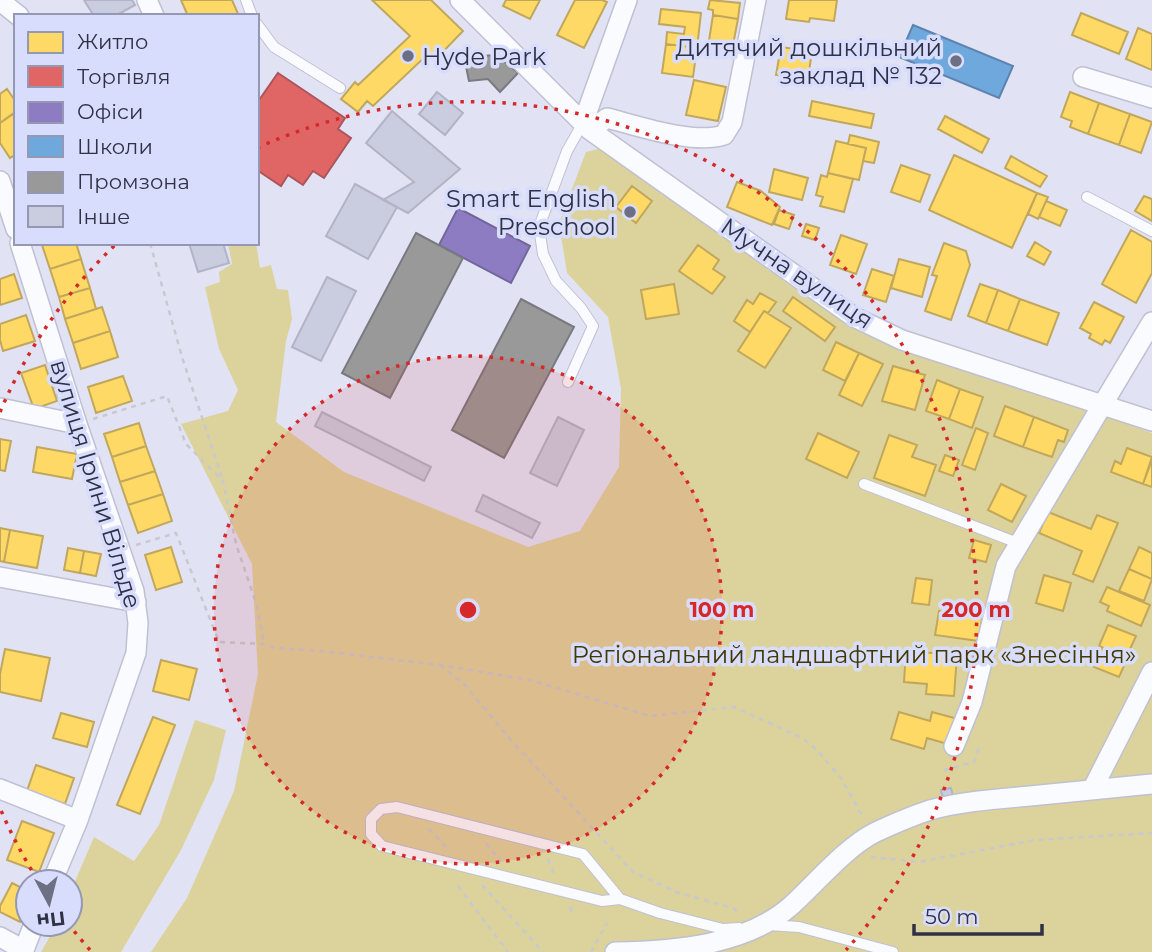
<svg xmlns="http://www.w3.org/2000/svg" width="1152" height="952" viewBox="0 0 1152 952" font-family="Montserrat,sans-serif">
<style>
.green{fill:#dcd29c}
.homes{fill:#ffd966;stroke:#c1a75c;stroke-width:2}
.shops{fill:#e06666;stroke:#ab565c;stroke-width:2}
.offices{fill:#8e7cc3;stroke:#72669d;stroke-width:2}
.schools{fill:#6fa8dc;stroke:#5c84af;stroke-width:2}
.industry{fill:#999;stroke:#797a80;stroke-width:2}
.building{fill:#cacce0;stroke:#b2b4c5;stroke-width:2}
.lines{fill:none;stroke-linecap:round;stroke-linejoin:round}
.lane-casing{stroke:#bfc0d2;stroke-width:12}
.street-casing{stroke:#bfc0d2;stroke-width:22}
.path{stroke:#c8c9d0;stroke-width:2.5;stroke-dasharray:5 5;stroke-linecap:butt}
.lane{stroke:#fafbfe;stroke-width:10}
.street{stroke:#fafbfe;stroke-width:19}
.ring{fill:none;stroke:#d62828;stroke-width:3.5;stroke-dasharray:3.5 7}
.poi-dot{fill:#6d6f83;stroke:#d9ddfd;stroke-width:2.5}
.labels{text-anchor:middle;dominant-baseline:central;stroke-width:7;stroke-linejoin:round;paint-order:stroke}
.poi-label{font-size:24px;fill:#2f3145;stroke:#d9ddfd;text-anchor:end}
.street-label{font-size:24px;fill:#2f3145;stroke:#d9ddfd}
.park-label{font-size:24px;fill:#423902;stroke:#d9ddfd}
.centre{fill:#d62828;stroke:#d9ddfd;stroke-width:3.5}
.ring-label{font-size:21px;text-anchor:middle;font-weight:bold;fill:#d62828;stroke:#d9ddfd;stroke-width:7;stroke-linejoin:round;paint-order:stroke}
</style>
<rect width="100%" height="100%" fill="#e1e3f5"/>
<!-- green -->
<path class="green" d="M602,148L812,299L888,344L1003,380L1152,433V952H151L187,898L234,791L258,674L252,564L181,424L228,411L238,390L219,349L205,287L220,282L219,272L232,264L228,243H256L260,268L271,265L277,289L288,290L292,319L286,341L276,422L344,472L528,547L580,531L619,467L621,389L608,317L567,273L559,223L586,152Z
M195,720L226,730L214,780L181,850L121,952H41L57,924H70V893L94,837L134,861L159,825Z"/>
<!-- homes -->
<path class="homes" d="M181,0H232L239,16H188Z
M372,0H431L463,31L436,59L429,53L373,106L367,101L358,112L341,99L355,82L358,85L410,36Z
M506,0H540L530,19L503,6Z
M575,0H602L607,2L584,48L557,35Z
M710,0L740,3L738,19L713,15V10L708,9Z
M789,0H837L834,21L810,18L809,22L786,19Z
M661,9L701,13L697,48L666,44L667,32L684,34L685,27L659,24Z
M1081,13L1128,32L1119,54L1072,35Z
M713,15L738,19L732,50L708,47Z
M1138,28L1152,34V70L1126,59Z
M666,44L697,48L693,77L662,73Z
M781,47L812,51L808,79L776,75Z
M694,80L726,87L718,121L686,115Z
M7,89L16,102V112L0,123V94Z
M1070,92L1099,103L1088,134L1070,127L1072,121L1061,117Z
M812,101L874,114L871,128L809,116Z
M1099,103L1130,114L1119,145L1088,134Z
M14,113L16,154L10,158L0,143V123Z
M1130,114L1152,122L1141,153L1119,145Z
M945,116L989,139L982,153L938,129Z
M850,135L879,142L874,163L863,161L866,148L848,144Z
M836,141L866,148L859,180L828,173Z
M954,155L1037,193L1012,248L929,210Z
M1011,156L1047,176L1040,187L1005,168Z
M901,165L930,175L920,202L891,192Z
M774,169L808,178L802,200L769,192Z
M828,173L853,179L844,212L820,206L823,197L816,195L821,175L827,177Z
M737,182L761,191L780,207L772,225L727,207Z
M632,186L652,201L636,223L616,207Z
M1037,193L1048,197L1038,219L1028,214Z
M1144,196L1152,199V221L1135,211Z
M1046,201L1067,210L1060,226L1039,217Z
M779,210L794,215L789,229L774,224Z
M806,224L819,228L815,240L802,236Z
M1131,230L1152,242V273L1136,303L1102,284Z
M841,235L867,244L856,274L830,265Z
M1035,242L1051,252L1044,265L1027,256Z
M48,243H76L81,259L50,269L42,245Z
M944,243L966,251L970,265L951,320L925,311L937,276L932,275Z
M698,245L719,260L713,269L725,277L712,294L679,271Z
M81,259L90,288L59,297L50,269Z
M899,259L930,267L922,297L891,288Z
M872,269L894,276L886,302L863,295Z
M14,274L22,298L0,305V279Z
M674,284L679,314L646,319L641,290Z
M980,284L998,290L986,323L968,316Z
M90,288L96,309L65,319L59,297Z
M998,290L1020,299L1008,331L986,323Z
M760,293L776,302L768,313L764,311L750,332L734,321L747,300L753,304Z
M793,297L835,327L825,341L783,311Z
M1020,299L1059,313L1047,345L1008,331Z
M1094,302L1124,317L1110,343L1105,340L1102,345L1089,338L1091,334L1080,328Z
M102,307L110,331L73,343L65,319Z
M764,311L791,328L765,368L738,351Z
M26,315L35,341L3,351L0,340V324Z
M110,331L118,357L81,369L73,343Z
M836,342L859,353L845,381L823,370Z
M859,353L883,364L862,406L839,395Z
M45,365L57,401L34,409L21,373Z
M893,366L925,375L915,410L882,401Z
M123,376L132,401L96,413L88,387Z
M937,380L960,389L949,419L926,411Z
M960,389L983,397L972,428L949,419Z
M1005,406L1034,417L1023,447L994,436Z
M1034,417L1068,430L1064,442L1058,440L1052,457L1023,447Z
M139,423L146,446L112,457L104,434Z
M976,428L988,433L975,470L962,465Z
M818,433L859,452L847,478L806,459Z
M889,435L917,445L912,457L936,465L925,496L874,478Z
M0,439L11,441L5,471L0,470Z
M146,446L155,471L120,482L112,457Z
M37,447L77,454L72,479L33,472Z
M1127,448L1152,457L1143,484L1111,472L1115,461L1121,464Z
M945,455L959,460L953,476L939,471Z
M1152,460V487L1143,484Z
M155,471L163,494L128,505L120,482Z
M1001,484L1026,496L1012,522L988,510Z
M163,494L172,521L138,533L128,505Z
M1048,512L1091,529L1097,515L1118,523L1093,582L1073,574L1082,551L1039,533Z
M0,528L10,530L4,562L0,561Z
M10,530L43,536L37,568L4,562Z
M974,540L991,545L986,562L969,558Z
M171,547L182,582L156,590L145,555Z
M1139,547L1152,553V579L1129,569Z
M68,548L84,551L80,573L64,570Z
M84,551L101,554L96,576L80,573Z
M1129,569L1152,579L1144,601L1119,591Z
M1044,575L1071,583L1063,611L1036,603Z
M916,578L932,580L929,605L912,603Z
M1107,587L1150,605L1141,626L1107,611L1109,606L1100,602Z
M939,611L982,617L979,641L935,635Z
M1108,625L1136,636L1126,658L1099,646Z
M5,649L50,658L41,701L0,692V674Z
M1101,649L1127,659L1119,677L1094,667Z
M906,651L957,655L954,696L926,694L927,684L904,682Z
M161,660L197,669L189,700L153,691Z
M899,712L930,721L932,712L958,719L951,745L927,738L924,749L891,739Z
M61,713L94,722L87,747L53,738Z
M153,717L175,725L140,814L117,805Z
M36,765L74,778L65,804L27,791Z
M22,821L54,833L39,872L7,860Z
M12,883L28,891V907L20,922L0,912V906Z"/>
<!-- shops -->
<path class="shops" d="M278,73L345,118L338,129L351,138L324,178L313,171L303,185L288,175L281,186L257,170V103Z"/>
<!-- offices -->
<path class="offices" d="M458,208L530,246L511,283L439,245Z"/>
<!-- schools -->
<path class="schools" d="M913,25L1013,66L999,98L899,57Z"/>
<!-- industry -->
<path class="industry" d="M497,55L518,73L500,92L488,79L469,81L464,57Z
M416,233L463,258L390,398L342,373Z
M521,299L574,327L504,458L452,430Z"/>
<!-- building -->
<path class="building" d="M84,0H132L135,5L115,16H94Z
M437,92L463,113L445,135L419,114Z
M392,111L460,169L408,213L383,200L414,182L366,143Z
M355,184L397,207L368,259L326,236Z
M189,243H223L229,263L198,272Z
M327,277L356,291L321,361L292,347Z
M322,412L431,467L424,481L315,426Z
M558,417L584,430L557,486L530,473Z
M483,495L540,523L532,538L476,511Z
M951,788L953,796L943,798L941,790Z"/>
<g class="lines">
<defs>
<path id="lane" d="M246,0L252,16
M257,24L274,47L340,88
M1087,197L1152,231
M568,382L593,326L581,308L556,281L543,254L539,227L567,151L583,123
M864,484L1018,543
M620,899L583,854L397,807L381,809L371,819V834L382,846L602,901L620,899L660,913L723,929L739,928
M768,925L799,927L893,952"/>
<path id="street" d="M147,0L154,16
M460,0L590,130L854,317L902,340L1152,421
M0,1L19,16
M1083,77L1152,98
M583,123L627,0
M590,130L607,118C639,126 693,145 724,135L732,122L756,0
M0,181L16,229
M20,243L77,424L134,591L138,623L136,653L78,820L52,882
M0,408L77,424
M0,577L136,602
M954,746L972,702L1006,566L1152,322
M0,789L78,820
M1092,790L1152,672
M0,937L24,950L34,924
M615,952C673,951 746,946 792,905C816,883 847,846 876,832C893,824 912,816 930,810C963,801 997,799 1030,796C1071,792 1111,788 1152,784"/>
</defs>
<!-- lane casing -->
<use href="#lane" class="lane-casing"/>
<!-- street casing -->
<use href="#street" class="street-casing"/>
<!-- path -->
<path class="path" d="M150,243L182,357L223,481
M93,419L167,396L186,444L223,481L236,544L257,606L264,644
M136,545L176,533L219,642L264,644L275,648L321,651L440,665L530,680L650,716L734,707L802,738L816,749L841,778L864,819
M440,665L464,684L510,739L633,872L679,893L733,908L740,914
M944,770L974,762L979,747
M429,829L446,847
M486,843L501,862
M871,857L919,862L1035,840L1152,833
M548,859L555,876
M482,885L543,952
M458,886L508,952
M570,907L573,915
M591,952L607,923"/>
<!-- lane -->
<use href="#lane" class="lane"/>
<!-- street -->
<use href="#street" class="street"/>
</g>
<!-- distance rings -->
<circle cx="468" cy="610" r="254" fill="#d62828" fill-opacity=".12"/>
<g class="ring">
<circle cx="468" cy="610" r="254"/>
<path d="M90 950A508 508 0 0 1 70 926M37 879A508 508 0 0 1 0 808M0 412A508 508 0 0 1 115 245M257 148A508 508 0 0 1 846 950"/>
</g>
<!-- markers -->
<g class="poi-dot">
<circle cx="408" cy="56" r="7"/>
<circle cx="956" cy="61" r="7"/>
<circle cx="630" cy="212" r="7"/>
</g>
<g class="labels">
<!-- poi labels -->
<g class="poi-label">
<text x="942" y="47">Дитячий дошкільний<tspan x="942" dy="28">заклад № 132</tspan></text>
<text x="422" y="56" text-anchor="start">Hyde Park</text>
<text x="616" y="198">Smart English<tspan x="616" dy="28">Preschool</tspan></text>
</g>
<!-- street labels -->
<g class="street-label">
<text transform="translate(797 273) rotate(34)">Мучна вулиця</text>
<text transform="translate(96 484) rotate(73)">вулиця Ірини Вільде</text>
</g>
<!-- park labels -->
<g class="park-label">
<text x="854" y="654">Регіональний ландшафтний парк «Знесіння»</text>
</g>
</g>
<circle cx="468" cy="610" r="10" class="centre"/>
<g class="ring-label">
<text x="722" y="617">100 m</text>
<text x="976" y="617">200 m</text>
</g>
<!-- legend -->
<rect x="14" y="14" width="245" height="231" fill="#d9ddfd" stroke="#9598b3" stroke-width="2"/>
<rect x="28" y="32" width="35" height="21" fill="#ffd966" stroke="#9598b3" stroke-width="2"/>
<text x="77" y="49" font-size="21" fill="#2f3145">Житло</text>
<rect x="28" y="66" width="35" height="21" fill="#e06666" stroke="#9598b3" stroke-width="2"/>
<text x="77" y="84" font-size="21" fill="#2f3145">Торгівля</text>
<rect x="28" y="102" width="35" height="21" fill="#8e7cc3" stroke="#9598b3" stroke-width="2"/>
<text x="77" y="119" font-size="21" fill="#2f3145">Офіси</text>
<rect x="28" y="136" width="35" height="21" fill="#6fa8dc" stroke="#9598b3" stroke-width="2"/>
<text x="77" y="154" font-size="21" fill="#2f3145">Школи</text>
<rect x="28" y="172" width="35" height="21" fill="#999999" stroke="#9598b3" stroke-width="2"/>
<text x="77" y="189" font-size="21" fill="#2f3145">Промзона</text>
<rect x="28" y="206" width="35" height="21" fill="#cacce0" stroke="#9598b3" stroke-width="2"/>
<text x="77" y="224" font-size="21" fill="#2f3145">Інше</text>
<!-- north arrow -->
<g transform="translate(49 903) rotate(173)"><circle r="33" fill="#d9ddfd" stroke="#9598b3" stroke-width="2"/>
<path d="M0-5L12 26L0 18L-12 26Z" fill="#6d6f83"/>
<text y="-10" font-size="19" font-weight="bold" text-anchor="middle" fill="#2f3145">Пн</text>
</g>
<!-- scale -->
<path d="M914 924v10h128v-10" fill="none" stroke="#2f3145" stroke-width="3.5"/>
<text x="925" y="924" font-size="21" fill="#2f3145" stroke="#d9ddfd" stroke-width="5" paint-order="stroke">50 m</text>
</svg>
